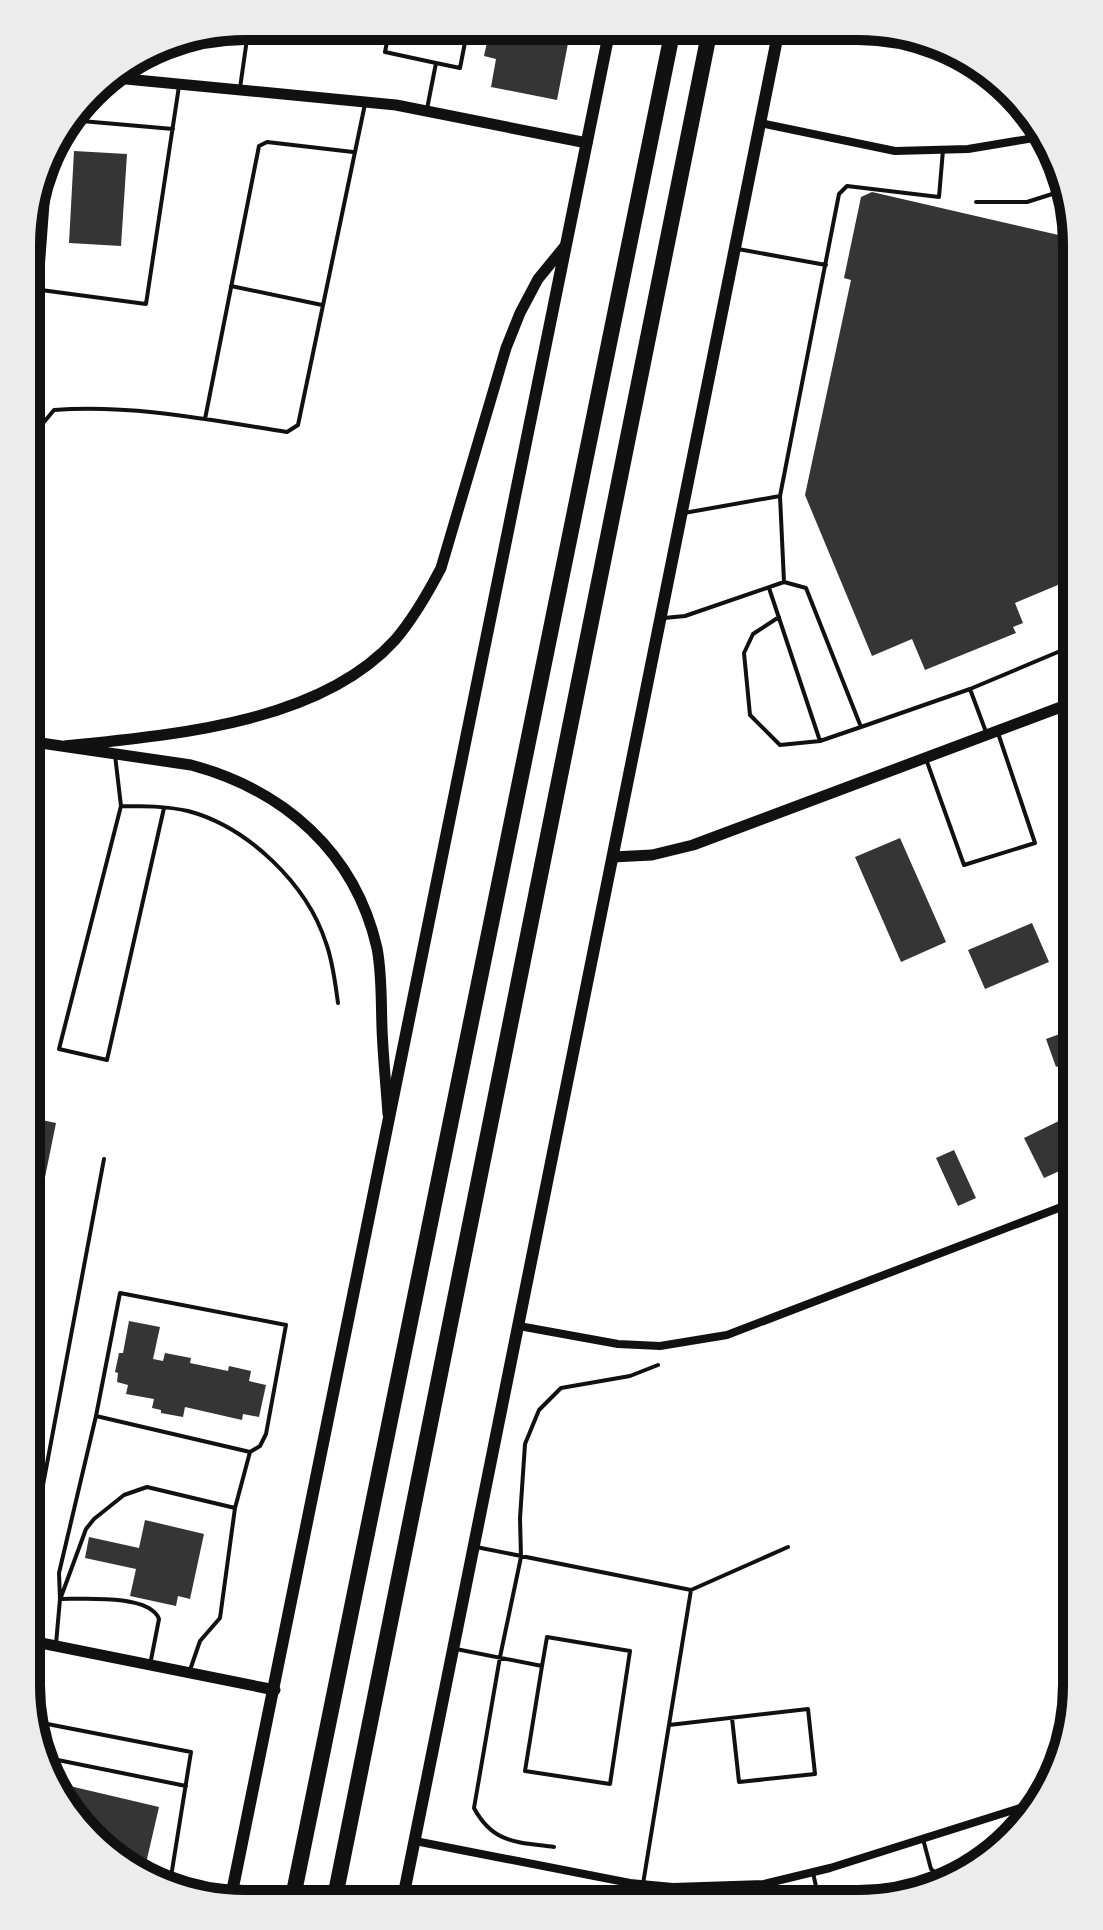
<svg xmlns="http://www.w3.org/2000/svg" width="1103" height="1930" viewBox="0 0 1103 1930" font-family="'Golos Text',sans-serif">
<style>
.building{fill:#353535}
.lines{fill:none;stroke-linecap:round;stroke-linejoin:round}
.service{stroke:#111;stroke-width:4}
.minor{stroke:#111;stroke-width:8}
.tertiary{stroke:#111;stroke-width:11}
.secondary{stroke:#111;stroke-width:12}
.motorway{stroke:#111;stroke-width:16}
.rim{fill:none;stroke:#111;stroke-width:10}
</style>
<rect width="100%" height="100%" fill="#fff"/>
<!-- building -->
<path class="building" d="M502,28H571L557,100L491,87L496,59L484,56L488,38L500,41Z
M74,151L127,154L121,246L69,243Z
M872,192L1076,239L1077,245V577L1015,603L1023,623L1013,627L1016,633L925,670L912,639L872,656L805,495L851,280L844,278L861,197Z
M1077,770V823L1058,778Z
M900,838L946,942L901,962L855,857Z
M1032,923L1049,962L985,989L968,950Z
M1076,1028L1077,1059L1056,1067L1046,1039Z
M27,1117L56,1123L28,1261H27Z
M1065,1118L1077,1143V1163L1044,1178L1024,1138Z
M954,1150L976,1198L958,1206L936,1158Z
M129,1321L160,1327L153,1359L163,1361L165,1353L191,1358L190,1363L228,1371L229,1366L251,1371L249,1381L266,1385L259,1417L243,1414L242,1420L185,1407L183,1417L161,1413V1410L152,1408L154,1399L126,1394L128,1385L117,1382L118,1373L115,1372L119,1353H123Z
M145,1520L204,1534L190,1599L178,1596L176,1606L130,1596L136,1569L85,1558L89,1537L139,1548Z
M57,1783L159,1807L144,1872L111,1859Z"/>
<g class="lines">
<!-- service -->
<path class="service" d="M314,26L342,30V27
M390,27L385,52L436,63
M225,30L248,32
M240,88L248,32L254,26
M427,109L436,63L460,68L468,27
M70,120L173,129
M52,144L41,290L146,304L179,86
M976,202H1027L1068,189
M738,249L826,265
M231,286L322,305
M205,419L259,146L267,142L353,152
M27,489L39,428L54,410C131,404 211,420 287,432L298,425L365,104
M684,513L780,496
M784,582L780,496L839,194L847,186L939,197L943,150
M769,588L820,741
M779,617L753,634L744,653L750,715L780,745L820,741L861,727
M664,618L685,616L784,582L806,588L861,727L970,689
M986,732L970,689L1077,644
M115,755L121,806L59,1049L107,1060L164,808
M926,759L964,865L1035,843L998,733
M121,806C143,806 166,806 188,811C248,827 307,884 326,943C333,962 335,982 338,1003
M96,1416L120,1293L286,1325L266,1434L260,1446L250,1452
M476,1547L691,1590L643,1884
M26,1576L104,1159
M691,1590L788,1547
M61,1597L86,1529L94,1519L124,1495L147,1487L235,1508L220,1618L200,1641L190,1670
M60,1599C83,1599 150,1594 159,1619L150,1665
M56,1644L60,1599L59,1573L96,1416L250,1452L235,1508
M456,1649L542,1666L547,1637L630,1651L610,1784L525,1771L542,1666
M32,1721L191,1752L170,1883
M669,1725L808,1709L815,1774L739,1782L732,1718
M38,1756L186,1786
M923,1839L931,1869L945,1881
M554,1847C518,1842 493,1844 474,1808L500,1657L521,1557L520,1518L525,1444L539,1410L561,1388L630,1376L658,1365
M813,1873L820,1904"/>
<!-- minor -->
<path class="minor" d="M760,123L895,151L968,149L1040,137
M519,1326L618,1344L660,1346L727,1335L1077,1201
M415,1841L630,1883L673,1887L764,1884L830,1868L1036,1803L1037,1806"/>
<!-- tertiary -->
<path class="tertiary" d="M105,77L396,105L587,143
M27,741L191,765C284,790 355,852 377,948C382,974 381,1002 382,1028C383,1056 386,1085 388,1114
M65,746C171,735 319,724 395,640C413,619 428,593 441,568L506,348L520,313L538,279L565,246
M613,857L652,855L693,845L1077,701
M26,1640L275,1690"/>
<!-- secondary -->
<path class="secondary" d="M230,1902L610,28
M402,1903L779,29"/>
<!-- motorway -->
<path class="motorway" d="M292,1902L673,29
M334,1902L710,29"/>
</g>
<!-- crop -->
<path d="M0 0H1103V1930H0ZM245 40H858A205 205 0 0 1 1063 245V1685A205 205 0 0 1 858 1890H245A205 205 0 0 1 40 1685V245A205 205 0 0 1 245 40Z" fill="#ececec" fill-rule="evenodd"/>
<path class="rim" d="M245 40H858A205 205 0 0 1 1063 245V1685A205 205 0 0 1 858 1890H245A205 205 0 0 1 40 1685V245A205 205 0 0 1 245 40Z"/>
</svg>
